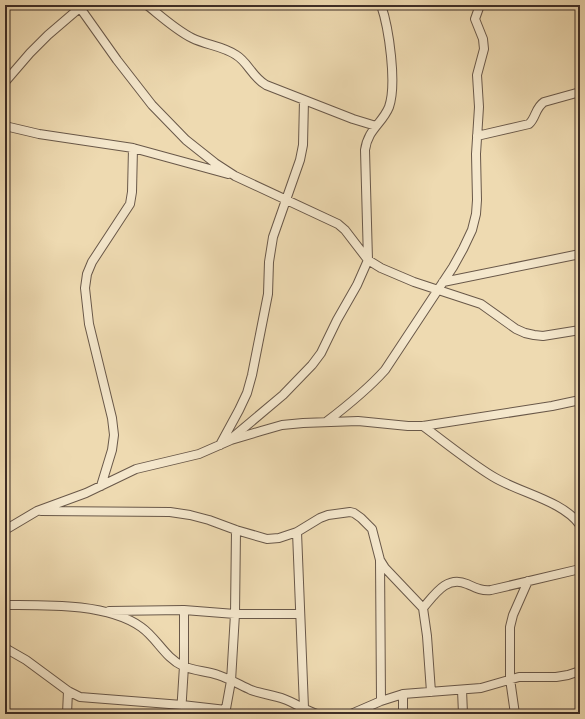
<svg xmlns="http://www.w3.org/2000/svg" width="585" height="719" viewBox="0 0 585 719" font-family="'Old Standard TT',serif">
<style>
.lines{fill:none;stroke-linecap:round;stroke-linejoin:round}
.minor-casing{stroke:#695849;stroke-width:10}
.minor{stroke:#f4e7cc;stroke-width:8}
</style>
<rect width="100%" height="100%" fill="#eedab1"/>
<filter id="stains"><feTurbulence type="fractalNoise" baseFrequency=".005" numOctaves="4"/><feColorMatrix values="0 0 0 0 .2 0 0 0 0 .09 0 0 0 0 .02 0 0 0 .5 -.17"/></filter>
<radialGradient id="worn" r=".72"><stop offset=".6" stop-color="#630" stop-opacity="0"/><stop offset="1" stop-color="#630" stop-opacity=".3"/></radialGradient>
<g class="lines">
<defs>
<path id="minor" d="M78,5L117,60L152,105L186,140L215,163L235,176L338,224L345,230L368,260L381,268L414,282L481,304L516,329L525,333L534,335L543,336L580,330
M147,5C162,17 176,30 192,38C206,45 223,46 236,55C248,62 252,77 266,85L353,119L376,126
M5,82L30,53L48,35L83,5
M5,126L39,134L133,148L228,174
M477,136L529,124C536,118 535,108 544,102L580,92
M443,282L580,254
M326,422C347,406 367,390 385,370L453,267L463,249L472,230L476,214L477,200L476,154L479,107L477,75L484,49L483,39L475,19L480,5
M423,426C446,443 468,461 492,476C519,493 562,500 580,525
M233,437L283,395L312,365L321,353L337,320L357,285L368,260L365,150C368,129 382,124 389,107C397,84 389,28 381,5
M220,445L239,410L247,393L252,375L268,294L269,262L273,237L300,160L303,145L304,100
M101,486L112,450L114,435L112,418L89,324L85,288L87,274L92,262L130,204L132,192L133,148
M41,511L170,512L190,515L209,520L236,530L267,539L279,538L297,532L320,518L328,515L350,512L354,513L361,518L372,529L380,560L385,568L423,608L427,636L431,692
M5,530L37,511L86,493L136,469L199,454L231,440L261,431L282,425L303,423L358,421L408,426H423L552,406L580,400
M297,532L304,708
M380,560L381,701
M5,605C46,605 107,603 141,627C157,638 165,658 183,666C194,671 207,671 218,675C230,679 240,685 251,690C262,694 273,695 284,699C295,703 305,710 317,714
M423,608C435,594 447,575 467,584C476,588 482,591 491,590L580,569
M109,611L184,610L235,614H300
M5,648L26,660L68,691L80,697L182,705L226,710
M462,690L463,714
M403,694V714
M67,714L68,691
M181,714L184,666V610
M225,714L231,681L235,614L236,530
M351,714L381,701L403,694L481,688L519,677H556L568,675L580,671
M515,714L510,679V627L513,615L528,581"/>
</defs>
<!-- minor casing -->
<use href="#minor" class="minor-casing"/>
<!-- minor -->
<use href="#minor" class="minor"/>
</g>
<!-- margin -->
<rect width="585" height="719" fill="none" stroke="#eedab1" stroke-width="20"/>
<rect x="6" y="6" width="573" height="707" fill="none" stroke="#3d2d26" stroke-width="2"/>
<rect x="10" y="10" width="565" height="699" fill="none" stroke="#3d2d26"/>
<rect width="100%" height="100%" filter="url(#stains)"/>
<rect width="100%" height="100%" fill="url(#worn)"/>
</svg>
